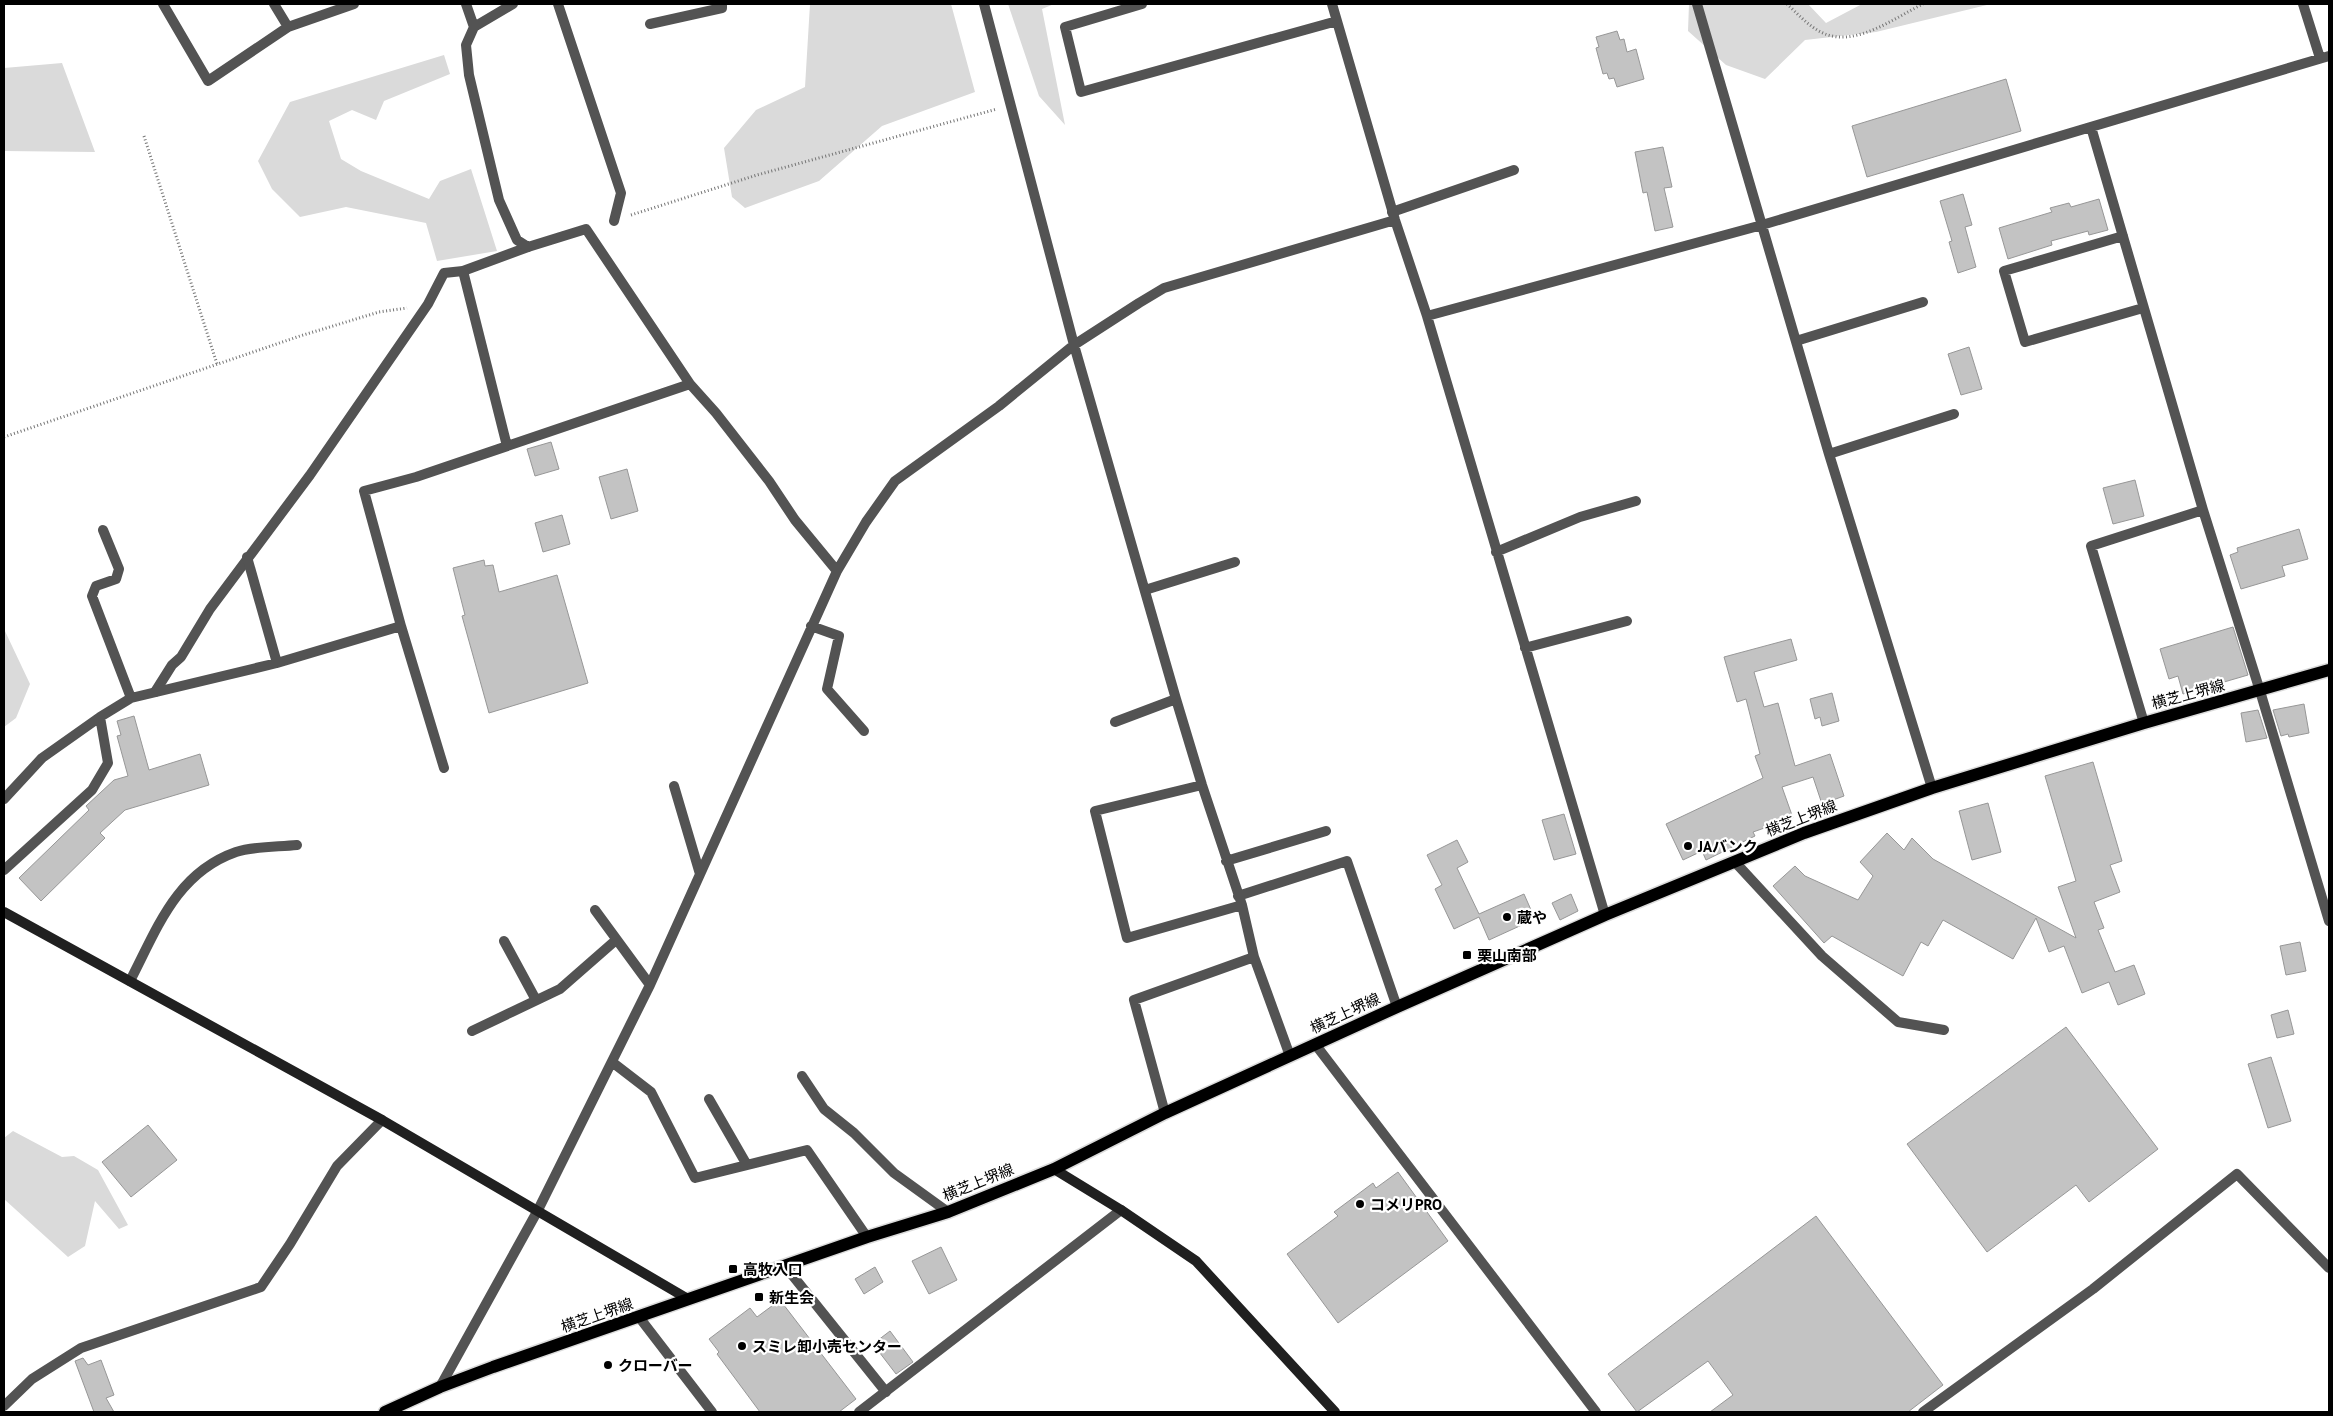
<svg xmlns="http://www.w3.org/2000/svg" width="2333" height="1416" viewBox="0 0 2333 1416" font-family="'PT Sans','Noto Sans JP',sans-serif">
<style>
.green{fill:#dadada}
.building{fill:#c3c3c3;stroke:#979797}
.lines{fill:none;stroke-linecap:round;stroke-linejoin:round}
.primary-casing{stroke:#dbdbdb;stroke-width:15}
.path{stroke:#757575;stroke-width:3;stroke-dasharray:1 2.5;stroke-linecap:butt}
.lane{stroke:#535353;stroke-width:10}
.street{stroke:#535353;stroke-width:10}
.secondary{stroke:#202020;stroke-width:10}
.primary{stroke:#000;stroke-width:12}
.poi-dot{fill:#000;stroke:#fff;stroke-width:2}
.labels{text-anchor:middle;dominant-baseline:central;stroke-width:4.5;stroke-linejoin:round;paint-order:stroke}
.street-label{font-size:15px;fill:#000;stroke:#fff}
.poi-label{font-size:15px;font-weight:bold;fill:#000;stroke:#fff;text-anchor:start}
</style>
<rect width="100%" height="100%" fill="#fff"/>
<!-- green -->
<path class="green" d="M810,4H951L975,92L882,126L819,181L745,208L732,197L724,148L756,110L805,87Z
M1008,4H1054L1042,9L1065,125L1039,96Z
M1689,4H1808L1826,23L1862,4H1991L1876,32L1805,40L1765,79L1726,65L1688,31Z
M444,55L450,74L384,101L376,120L352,110L329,121L341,159L361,171L429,199L440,181L471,169L497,251L437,261L426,223L346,207L300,217L272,189L258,161L290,102Z
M62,63L95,152L4,151V68Z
M4,629L30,684L16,718L4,727Z
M13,1131L62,1157L74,1156L98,1170L128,1225L119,1229L95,1201L85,1246L68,1257L4,1199V1138Z"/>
<!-- building -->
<path class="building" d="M1617,31L1620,40L1624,39L1627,52L1636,49L1644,79L1617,87L1614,78L1609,79L1607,73L1603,74L1596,48L1599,47L1596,37Z
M2006,79L2021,131L1867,177L1852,126Z
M1663,147L1672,187L1664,188L1673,227L1655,231L1647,192L1643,193L1635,152Z
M1963,194L1972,225L1965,227L1976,267L1958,273L1949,242L1952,241L1940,201Z
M2099,199L2108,230L2089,235L2088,231L2051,241L2052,245L2008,259L1999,228L2052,212L2050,208L2069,203L2071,207Z
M1969,347L1982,389L1961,395L1948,354Z
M551,442L559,469L535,476L527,449Z
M627,469L638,511L611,519L599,477Z
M2135,480L2144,516L2113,524L2103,488Z
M562,515L570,544L543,552L535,523Z
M2299,529L2308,559L2282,566L2285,576L2241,589L2230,555L2238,552L2237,548Z
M484,560L485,566L493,565L499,592L557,575L588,683L489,713L462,616L465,615L453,568Z
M2233,627L2248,675L2183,694L2178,676L2169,679L2160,649Z
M1791,639L1797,660L1754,672L1764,707L1778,703L1795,766L1830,754L1844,796L1822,804L1813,777L1782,787L1793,818L1753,832L1755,836L1706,860L1702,851L1683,860L1666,824L1763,778L1755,756L1760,754L1746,699L1737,702L1724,657Z
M1832,693L1839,721L1822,726L1820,717L1815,719L1810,699Z
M2304,704L2309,733L2289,737L2288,734L2281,736L2273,710Z
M2258,710L2267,738L2246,742L2241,713Z
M134,716L149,770L200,754L209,785L125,810L100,833L105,838L41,901L19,878L89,810L86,806L114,780L128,776L117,736L121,735L117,721Z
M2093,762L2122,861L2110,865L2120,892L2094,902L2104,928L2098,930L2115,972L2134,965L2145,994L2118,1005L2109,982L2082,993L2064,946L2049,952L2036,918L2013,959L1943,920L1928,946L1921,942L1903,976L1832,936L1824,943L1773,886L1795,866L1805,876L1858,900L1873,876L1860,862L1887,833L1904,850L1912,838L1933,859L2076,938L2058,887L2076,881L2045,776Z
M1988,803L2001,852L1972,860L1959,811Z
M1564,814L1576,854L1554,860L1542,820Z
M1457,840L1468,862L1457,868L1479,914L1524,894L1535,919L1489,940L1479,917L1454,929L1435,889L1442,885L1427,855Z
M1571,894L1578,911L1560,920L1552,903Z
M2300,942L2306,971L2286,975L2280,946Z
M2288,1010L2294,1034L2277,1038L2271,1015Z
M2066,1027L2158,1149L2089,1202L2076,1185L1987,1252L1907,1144Z
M2271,1057L2291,1121L2268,1128L2248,1064Z
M148,1125L177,1160L131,1197L102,1162Z
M1398,1172L1448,1241L1338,1323L1287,1254L1338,1216L1334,1212L1373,1183L1376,1188Z
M1816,1216L1943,1385L1908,1412H1710L1733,1395L1708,1361L1637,1412L1608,1374Z
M941,1247L957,1280L929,1294L912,1261Z
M875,1267L883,1282L864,1294L855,1279Z
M780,1300L856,1399L839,1412H760L717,1354L719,1352L709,1339L750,1308L757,1317Z
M890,1331L913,1362L896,1374L873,1344Z
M83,1358L88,1365L101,1360L114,1395L106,1398L114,1412H94L75,1361Z"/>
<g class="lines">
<defs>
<path id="primary" d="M385,1412L440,1387L493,1367L867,1237L948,1212L1054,1169L1165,1113L1397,1007L1605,915L1804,833L1932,788L2144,723L2329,670"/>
</defs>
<!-- primary casing -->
<use href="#primary" class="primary-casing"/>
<!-- path -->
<path class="path" d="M1787,4C1797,13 1809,27 1823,33C1855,48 1894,18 1923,4
M144,136L217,364
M631,215L757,175L997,109
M4,437L300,336L379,312L407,308"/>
<!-- lane -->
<path class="lane" d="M650,24L722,8V4
M1392,212L1514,170
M155,692L172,665L181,657L210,609L310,475L428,304L444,273L463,271L528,247
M785,1266L886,1392"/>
<!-- street -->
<path class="street" d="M163,4L208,81L288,27L354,4
M274,4L288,27
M466,4L474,27
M513,4L474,27L466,45L469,75L499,200L517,240L528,247L586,229L690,384L716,413L769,481L795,520L837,571
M558,4L621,193L614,221
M984,4L1074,345L1176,699L1202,785L1242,905L1254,957L1290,1056
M1142,4L1065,27L1081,92L1337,21
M1332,4L1395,220L1427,316L1605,915
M1697,4L1829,454L1932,788
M2303,4L2320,58
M2091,127L2203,510L2260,691L2329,921
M2123,236L2004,271L2025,342L2143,308
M463,271L507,446
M1427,316L1762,225L2329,56
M1796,341L1923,302
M1829,454L1954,414
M103,530L119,569L116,579L96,586L92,596L131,698
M1496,552L1580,517L1636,501
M247,557L277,663
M1145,590L1235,562
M811,626L839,636L827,689L864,731
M1525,648L1627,621
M1115,722L1176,699
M2144,723L2091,546L2203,510
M444,768L401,626L364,491L416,477L690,384
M1202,785L1095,811L1127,938L1242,905
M674,786L700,874
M4,799L42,758L100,717L131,698L277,663L401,626
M1226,861L1326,831
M1735,862L1822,956L1898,1022L1944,1030
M4,870L92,790L108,763L100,717
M1238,896L1347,861L1397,1007
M595,910L650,985
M504,941L536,1000
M130,981C157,929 176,873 236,852C255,846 277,847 297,845
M472,1031L560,989L616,940
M1315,1044L1596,1412
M612,1062L651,1092L695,1178L807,1150L867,1237
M802,1076L824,1109L854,1133L894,1173L948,1212
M709,1099L747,1165
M1165,1113L1134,1000L1254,957
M639,1317L712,1412
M440,1387L538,1210L650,985L837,571L866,522L895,481L999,406L1074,345L1139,303L1164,288L1395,220
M4,1406L32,1379L81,1348L261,1287L290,1244L337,1166L382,1120
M859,1412L1121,1210
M1923,1412L2093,1289L2237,1174L2329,1268"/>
<!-- secondary -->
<path class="secondary" d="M4,912L382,1120L688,1299
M1054,1169L1121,1210L1196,1261L1335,1412"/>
<!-- primary -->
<use href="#primary" class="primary"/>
</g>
<!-- markers -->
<g class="poi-dot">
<circle cx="1688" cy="846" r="5"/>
<circle cx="1507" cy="917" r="5"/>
<rect x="1462" y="950" width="10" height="10" rx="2.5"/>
<circle cx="1360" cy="1204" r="5"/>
<rect x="728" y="1264" width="10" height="10" rx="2.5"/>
<rect x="754" y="1292" width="10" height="10" rx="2.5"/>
<circle cx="742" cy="1346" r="5"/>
<circle cx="608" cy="1365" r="5"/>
</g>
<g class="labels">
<!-- street labels -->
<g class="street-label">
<text transform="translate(2188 694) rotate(-15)">横芝上堺線</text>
<text transform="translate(1801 818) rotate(-21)">横芝上堺線</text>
<text transform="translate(1345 1013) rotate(-25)">横芝上堺線</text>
<text transform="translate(978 1182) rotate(-22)">横芝上堺線</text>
<text transform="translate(597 1315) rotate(-19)">横芝上堺線</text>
</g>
<!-- poi labels -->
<g class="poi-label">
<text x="1698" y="846">JAバンク</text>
<text x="1517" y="917">蔵や</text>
<text x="1477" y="955">栗山南部</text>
<text x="1370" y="1204">コメリPRO</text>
<text x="743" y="1269">高牧入口</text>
<text x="769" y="1297">新生会</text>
<text x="752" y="1346">スミレ卸小売センター</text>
<text x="618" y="1365">クローバー</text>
</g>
</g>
<!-- border -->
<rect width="2333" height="1416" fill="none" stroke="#000000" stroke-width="10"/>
</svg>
